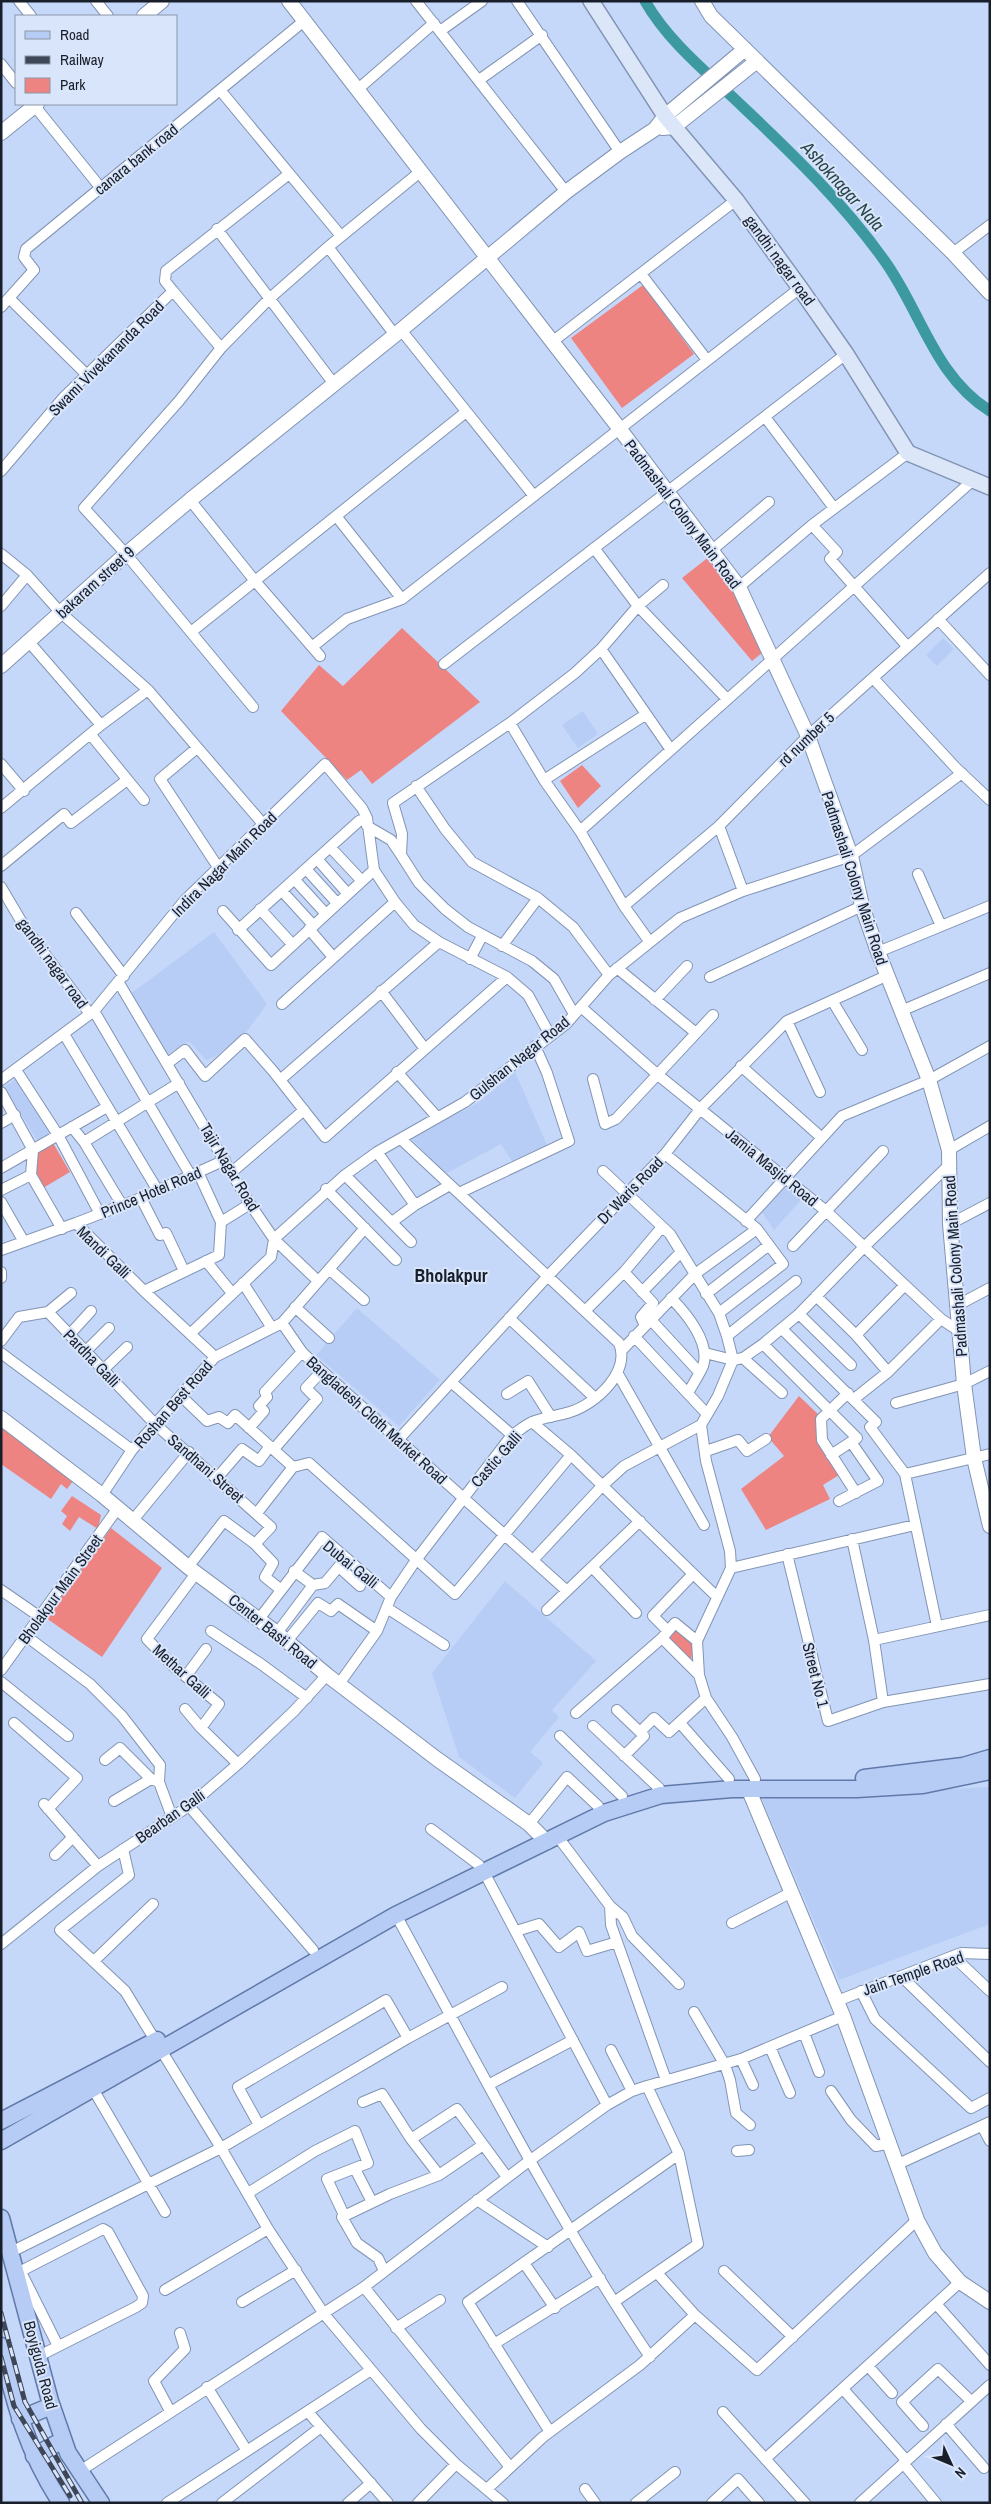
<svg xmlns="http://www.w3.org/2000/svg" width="991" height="2504" viewBox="0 0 991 2504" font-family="'Archivo Narrow',sans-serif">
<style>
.built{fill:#b7cdf5}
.green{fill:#ed8482}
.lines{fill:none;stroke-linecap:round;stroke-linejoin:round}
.canal{stroke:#3b999f;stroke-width:11}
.minor-casing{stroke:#8294b3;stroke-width:12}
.tertiary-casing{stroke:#8294b3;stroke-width:16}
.secondary-casing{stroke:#8294b3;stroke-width:18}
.primary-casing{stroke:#6079a8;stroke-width:19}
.minor{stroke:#fff;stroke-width:10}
.tertiary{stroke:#fff;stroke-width:14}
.secondary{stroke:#dbe6f9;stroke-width:15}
.primary{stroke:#b6ccf4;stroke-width:16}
.rail-casing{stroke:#3e4758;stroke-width:5}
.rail{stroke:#d9e5fa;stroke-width:3;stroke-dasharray:9;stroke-linecap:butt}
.labels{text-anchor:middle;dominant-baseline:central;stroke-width:4;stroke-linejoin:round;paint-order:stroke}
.street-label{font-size:16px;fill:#181f2b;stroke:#d9e5fa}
.water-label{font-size:18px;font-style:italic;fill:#294649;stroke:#d9e5fa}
.neighbourhood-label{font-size:18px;font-weight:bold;fill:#181f2b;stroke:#d9e5fa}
</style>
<rect width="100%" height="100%" fill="#c5d8fa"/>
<!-- built -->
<path class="built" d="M943,638L954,649L937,666L926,655Z
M583,711L598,734L578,748L562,725Z
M214,932L267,1004L247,1031L215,1057L206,1060L189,1041L167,1055L129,995Z
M515,1072L547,1145L513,1163L501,1144L445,1174L411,1138L478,1103Z
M17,1078L52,1134L38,1142L4,1087Z
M784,1183L802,1199L774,1230L760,1209Z
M357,1308L440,1380L399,1426L316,1355Z
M505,1581L596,1661L552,1710L559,1717L530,1752L543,1763L515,1798L459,1757L432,1673Z
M990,1787V1924L839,1980L762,1799Z"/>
<!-- green -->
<path class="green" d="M643,285L694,354L622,408L571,338Z
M710,556L738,592L762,653L752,661L682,578Z
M402,628L480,702L372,784L361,770L347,780L281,711L319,665L343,686Z
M582,765L601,786L578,808L560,781Z
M53,1143L70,1172L43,1188L34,1171L35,1153Z
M799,1396L820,1416L816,1430L839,1475L823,1485L830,1499L766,1530L741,1489L784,1456L768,1437Z
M1,1427L76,1477L67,1489L61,1484L51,1499L1,1464Z
M72,1496L101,1515L98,1529L79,1517L70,1531L62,1524L67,1516L61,1511Z
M111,1528L162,1568L102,1657L46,1618Z
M676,1626L694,1643L691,1660L667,1636Z"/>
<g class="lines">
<!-- canal -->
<path class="canal" d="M645,1C669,43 709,74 743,107C793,154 844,204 884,260C921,311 934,376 990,411"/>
<defs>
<path id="minor" d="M19,1L31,16
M96,1L108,16
M416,1L566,192
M517,1L620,152
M440,31L482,1
M1,64L16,83
M479,80L542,35
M220,90L341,236
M357,90L434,23
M33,104L100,187
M217,229L334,384
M328,247L395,335
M953,253L990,225
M641,274L707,360
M173,291L221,348
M9,298L87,375
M1,307L34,270L24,257L26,249L304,21
M401,330L534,496
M552,342L736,200
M765,417L834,508
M1,471L64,397L173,291L165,281L166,271L289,174
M190,500L255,581L320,656
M336,516L402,599L800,288
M812,525L837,552L830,559L907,646
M594,548L638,606L727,699
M711,551L769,502
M1,554L27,575L60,612L148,690L263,824
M739,587L812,525L908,453
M1,606L27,575
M938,619L990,675
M191,632L466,412
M29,642L101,725
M312,647L347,619L402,599
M601,649L671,750
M444,664L846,354
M873,678L955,767L990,800
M253,707L126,554L84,508L179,401L221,348L269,299L328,247L420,172
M510,723L544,780L580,831L624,906L649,941
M91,735L144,800
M197,748L160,779L218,867
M1,764L24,791
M544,780L645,715
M416,786L445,829L472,862L538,898L573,927L609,975
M1,808L101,725L148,690
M367,826L391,840L401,855
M719,826L743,891
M580,831L972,481
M330,847L362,881
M317,859L348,894
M1,866L64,814L71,823L127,780
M306,869L337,903
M918,874L941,926
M295,880L326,914
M1,887L24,926L90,1014
M282,891L313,925
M624,906L719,826L808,736L990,573
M260,909L293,945
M223,911L271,965L374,870
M76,913L124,976
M309,929L333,957
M238,930L359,821L367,818
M502,946L538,898
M878,952L990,906
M470,959L482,936
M617,968L696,1033
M710,977L862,906
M119,983L250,1204L274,1239L271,1257L190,1334
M381,991L425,1049
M655,1000L687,966
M833,1002L862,1050
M282,1004L395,902
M581,1007L658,1075L826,1211L941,1319L959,1331
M94,1011L191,1176
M901,1011L990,973
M574,1014L554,979L532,961L468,927L445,909L419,883L401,855L402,834L393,803L510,723L575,673L601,649L638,606L663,585
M787,1021L820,1092
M64,1034L158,1191
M168,1063L185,1050L205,1076L245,1039L273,1071L325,1137L507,977
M741,1066L822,1138
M16,1070L58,1135L100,1214
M397,1072L437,1117
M593,1079L605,1124L616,1119L713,1015
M1,1080L94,1011L185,900L325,764L362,808L367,818L374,870L395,902L414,925L439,942L507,977L528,995L550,1035
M280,1080L439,942
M1,1092L33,1150L31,1175L62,1229
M1,1123L15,1115
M72,1127L84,1142L122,1205
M84,1142L179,1083
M949,1150L990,1126
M377,1152L415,1205
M665,1154L757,1229L783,1264L719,1313
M1,1168L107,1107
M603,1171L670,1234L719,1313L727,1336L733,1360L718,1396L701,1425L706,1461L730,1551L731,1568L697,1641L699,1675L706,1698L732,1737L755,1779
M232,1172L304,1110
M345,1175L411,1242
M326,1189L396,1260
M1,1190L31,1175
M459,1193L569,1141L547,1073L535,1046
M141,1198L160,1235L166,1233L184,1271
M1,1202L24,1242
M746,1221L842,1116L929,1080L990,1046
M221,1222L250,1204
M392,1222L415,1205L450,1185
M76,1223L141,1198L225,1160
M950,1224L990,1203
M793,1246L883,1151
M1,1250L76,1223L144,1291L215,1357
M206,1261L232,1293
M329,1269L364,1300
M1,1272V1278
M624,1272L653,1303L641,1317L645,1326
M318,1281L274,1239L345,1175L377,1152L465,1102L566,1024L609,975L680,918L743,891L851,856L962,773
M243,1283L272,1328
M144,1291L219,1255L221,1222L198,1172
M642,1292L681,1252
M706,1294L769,1245
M816,1296L856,1335L888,1372
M671,1298C686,1313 711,1343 703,1366C699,1375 693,1384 688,1393
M958,1305L990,1288
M295,1307L329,1338
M585,1311L624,1272L662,1227
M48,1312L71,1293
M799,1314L851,1365
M509,1318L595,1398
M651,1320L699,1372
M282,1323L302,1352L322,1371L567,1591
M782,1329L876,1422L870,1427L905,1474
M70,1334L91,1311
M856,1335L905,1285
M634,1336L706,1413
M727,1336L796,1281
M1,1341L19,1317L48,1312L155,1424L271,1527L255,1544
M763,1344L857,1438L831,1455
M622,1350L695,1274L757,1229
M86,1351L109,1328
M1,1353L132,1450
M705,1353L733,1360L743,1358L763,1344L799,1314L864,1247L948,1166
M743,1358L782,1393
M104,1369L127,1347
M618,1374L704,1525
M451,1382L512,1435
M848,1393L821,1419L822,1440L856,1493
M507,1394L528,1381L551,1417
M181,1396L207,1421L219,1417L228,1423L235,1415L293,1467
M854,1399L888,1372L941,1319
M896,1403L964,1384L990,1371
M532,1422L571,1455L717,1597
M249,1428L264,1411L259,1406L267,1397L265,1392L302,1352
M399,1439L547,1277L665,1154L701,1108L787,1021L886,976
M274,1449L317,1399L306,1388L322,1371
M706,1451L738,1440L747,1451L766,1439
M217,1478L242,1449L259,1461L270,1446
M102,1495L132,1450L215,1357L282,1323L365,1228
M839,1501L878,1481L851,1442
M257,1513L293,1467L309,1463L455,1594L571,1455
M133,1520L189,1452
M852,1539L874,1640L883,1702
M787,1554L828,1721L883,1702L990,1684
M534,1559L602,1486L624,1466L701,1425
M188,1567L224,1521L255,1544L273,1563L265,1577L280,1589
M339,1567L360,1586
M592,1567L636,1613
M731,1568L915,1525
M294,1571L313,1585L325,1583L346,1558
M197,1572L147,1639L173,1666L219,1704L201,1728L238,1764
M1,1590L40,1617
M387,1608L444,1645
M547,1610L640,1521
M259,1619L322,1537L391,1597
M937,1626L905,1474L990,1454
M211,1631L261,1664L307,1698
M668,1631L653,1616L693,1574
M277,1633L313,1585
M26,1636L90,1684L122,1716L160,1765L159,1782L172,1817
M662,1638L699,1675
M874,1640L990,1615
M287,1641L318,1603L331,1611L338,1604L377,1631
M1,1670L118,1508
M186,1676L206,1649
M1,1682L68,1736
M339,1684L377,1631L391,1597L416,1560L512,1435C519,1431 525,1425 532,1422C544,1417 558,1416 570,1412C596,1404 631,1372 619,1343L401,1139
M185,1709L201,1728
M617,1710L640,1732
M576,1713L662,1638L675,1623L697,1641
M14,1723L77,1778L48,1809
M680,1723L729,1779
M593,1726L659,1788
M560,1736L622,1796
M624,1756L644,1736L640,1732L654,1718L669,1732L706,1698
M105,1760L120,1748L151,1779L159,1782
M114,1801L151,1779
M44,1804L98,1866
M189,1806L313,1950
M529,1824L567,1777L598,1806
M431,1829L479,1865
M558,1837L610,1906L611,1925L666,2080
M123,1849L129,1875L60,1930L125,1991L221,2148L268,2229L324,2314L421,2429L456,2464L503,2503
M55,1855L73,1837
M484,1872L607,2105
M610,1906L623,1917L632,1936L679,1984
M396,1915C478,2065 555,2216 650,2357
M732,1923L792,1892
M516,1931L539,1924L559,1947L579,1932L587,1951L617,1942
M1,1944L98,1866L189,1806L238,1764L294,1711L327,1675
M953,1956L990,1991
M94,1961L153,1904
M901,1976L990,2062
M861,1991L875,2019L971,2108L990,2098
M837,2001L961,1953L990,1954
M694,2012L725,2065L730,2080L736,2113L750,2125
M804,2033L819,2072
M770,2047L790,2093
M611,2050L632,2091
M741,2059L753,2085
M488,2085L573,2040
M93,2089L165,2212
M831,2091L851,2120L876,2146L891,2143
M363,2102L382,2094L411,2139L439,2175
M259,2125L238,2087L386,2000L408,2038
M982,2126L990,2141
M411,2139L457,2109L507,2177
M737,2151L749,2150
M898,2164L990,2122
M355,2169L372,2202
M248,2193L315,2151L355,2131L368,2163L327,2179L344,2215
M477,2200L548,2247
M11,2252L221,2148L408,2038L502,1987
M524,2263L555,2308
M384,2271L378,2258L357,2243L342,2217L390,2194L439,2175L483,2145
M724,2271L793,2337
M658,2274L695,2315L757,2370L917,2220
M364,2287L510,2467
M165,2290L268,2229
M242,2302L296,2270
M614,2302L698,2244L679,2154
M937,2305L990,2365
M396,2328L440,2300
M494,2344L600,2278
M39,2356L136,2307L142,2303L143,2296L108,2232L103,2229L23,2270L22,2274L58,2346
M868,2366L892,2393
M207,2387L247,2451
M843,2389L906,2460
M170,2411L154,2381L185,2349L180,2333
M308,2412L388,2503
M723,2412L805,2503
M946,2424L984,2468
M923,2426L902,2402L938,2369L971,2401
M550,2432L468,2302L679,2154L647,2086
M765,2459L960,2282
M903,2463L936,2503
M80,2471L364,2287L529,2161L607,2105L632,2091L647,2086L741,2059L843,2016
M487,2489L543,2437L640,2365L695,2315
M585,2489L595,2503
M167,2503L371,2370
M222,2503L321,2427
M348,2503L371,2483
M418,2503L456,2464
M636,2503L675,2472
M712,2503L738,2479L759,2503
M860,2503L990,2385"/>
<path id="tertiary" d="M289,1L619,428L739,587L808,736L851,856L862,906L878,952L929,1080L949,1150L950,1224L964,1384L974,1458L990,1526
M702,1L711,16L953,253L990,293
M144,16L162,1
M663,128L674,127L757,61
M1,133L37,104
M1,666L126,554L190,500L395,335L566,192L620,152L655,129L665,116L745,49
M1,1418L102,1495L188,1567L277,1633L327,1675L437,1759L529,1824L547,1842
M748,1788L843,2016L917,2220L935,2253L960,2282L990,2302"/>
<path id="secondary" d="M591,1L665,116L736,200L800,288L846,354L908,453L990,487"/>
<path id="primary" d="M864,1778L963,1766L990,1758
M1,2121L157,2040
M1,2141L396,1915L604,1813L661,1795L732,1789H857L923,1785L990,1771
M1,2218L50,2401L68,2453L101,2503
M1,2346C15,2405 27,2451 61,2503
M20,2419L51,2406
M34,2456L63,2440"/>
</defs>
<!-- minor casing -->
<use href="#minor" class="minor-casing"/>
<!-- tertiary casing -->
<use href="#tertiary" class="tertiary-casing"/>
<!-- secondary casing -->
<use href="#secondary" class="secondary-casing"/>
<!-- primary casing -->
<use href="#primary" class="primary-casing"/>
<!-- minor -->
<use href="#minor" class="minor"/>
<!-- tertiary -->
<use href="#tertiary" class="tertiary"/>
<!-- secondary -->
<use href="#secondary" class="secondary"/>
<!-- primary -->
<use href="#primary" class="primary"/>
<defs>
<path id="rail" d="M1,2313L25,2402L82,2503
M1,2357L14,2406L70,2496"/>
</defs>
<!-- rail casing -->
<use href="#rail" class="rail-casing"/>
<!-- rail -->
<use href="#rail" class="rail"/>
</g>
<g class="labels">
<!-- street labels -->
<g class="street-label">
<text transform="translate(136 159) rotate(-39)">canara bank road</text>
<text transform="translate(780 260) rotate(54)">gandhi nagar road</text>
<text transform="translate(106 358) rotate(-45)">Swami Vivekananda Road</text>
<text transform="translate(683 514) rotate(53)">Padmashali Colony Main Road</text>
<text transform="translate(95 582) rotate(-42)">bakaram street 9</text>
<text transform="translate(806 739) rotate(-44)">rd number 5</text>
<text transform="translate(224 864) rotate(-45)">Indira Nagar Main Road</text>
<text transform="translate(855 878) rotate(72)">Padmashali Colony Main Road</text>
<text transform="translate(53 963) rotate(54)">gandhi nagar road</text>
<text transform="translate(519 1058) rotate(-39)">Gulshan Nagar Road</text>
<text transform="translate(230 1167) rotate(59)">Tajir Nagar Road</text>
<text transform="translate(772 1167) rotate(39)">Jamia Masjid Road</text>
<text transform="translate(630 1190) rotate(-46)">Dr Waris Road</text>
<text transform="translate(151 1192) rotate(-23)">Prince Hotel Road</text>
<text transform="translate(104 1252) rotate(44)">Mandi Galli</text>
<text transform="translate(955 1266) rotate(-94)">Padmashali Colony Main Road</text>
<text transform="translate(92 1358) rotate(46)">Pardha Galli</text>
<text transform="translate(173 1404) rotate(-49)">Roshan Best Road</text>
<text transform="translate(377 1420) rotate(42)">Bangladesh Cloth Market Road</text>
<text transform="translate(496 1459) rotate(-49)">Castic Galli</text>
<text transform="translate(206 1468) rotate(41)">Sandhani Street</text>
<text transform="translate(351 1564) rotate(39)">Dubai Galli</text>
<text transform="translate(60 1589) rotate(-54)">Bholakpur Main Street</text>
<text transform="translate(273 1631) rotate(39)">Center Basti Road</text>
<text transform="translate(182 1671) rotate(42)">Methar Galli</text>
<text transform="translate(816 1675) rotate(76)">Street No 1</text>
<text transform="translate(170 1816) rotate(-35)">Bearban Galli</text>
<text transform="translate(913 1973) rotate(-19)">Jain Temple Road</text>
<text transform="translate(41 2365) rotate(75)">Boyiguda Road</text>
</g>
<!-- water labels -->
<g class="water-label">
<text transform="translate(843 186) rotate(48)">Ashoknagar Nala</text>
</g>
<!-- neighbourhood labels -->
<g class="neighbourhood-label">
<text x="451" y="1275">Bholakpur</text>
</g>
</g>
<!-- border -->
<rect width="991" height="2504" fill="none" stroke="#181f2b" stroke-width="5"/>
<!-- legend -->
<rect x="15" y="15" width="162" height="90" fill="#d9e5fa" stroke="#8c96a7"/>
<rect x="25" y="31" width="25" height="8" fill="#b6ccf4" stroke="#8c96a7"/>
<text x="60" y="40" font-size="15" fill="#181f2b">Road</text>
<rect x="25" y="56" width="25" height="8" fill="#3e4758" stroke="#8c96a7"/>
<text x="60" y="65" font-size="15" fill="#181f2b">Railway</text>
<rect x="25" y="78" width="25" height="15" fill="#ed8482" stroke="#8c96a7"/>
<text x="60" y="90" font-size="15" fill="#181f2b">Park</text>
<!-- north arrow -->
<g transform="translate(951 2464) rotate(134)" stroke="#d9e5fa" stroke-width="4" paint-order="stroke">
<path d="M0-4L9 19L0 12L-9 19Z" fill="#181f2b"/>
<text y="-8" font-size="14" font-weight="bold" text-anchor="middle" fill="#181f2b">N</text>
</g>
</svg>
